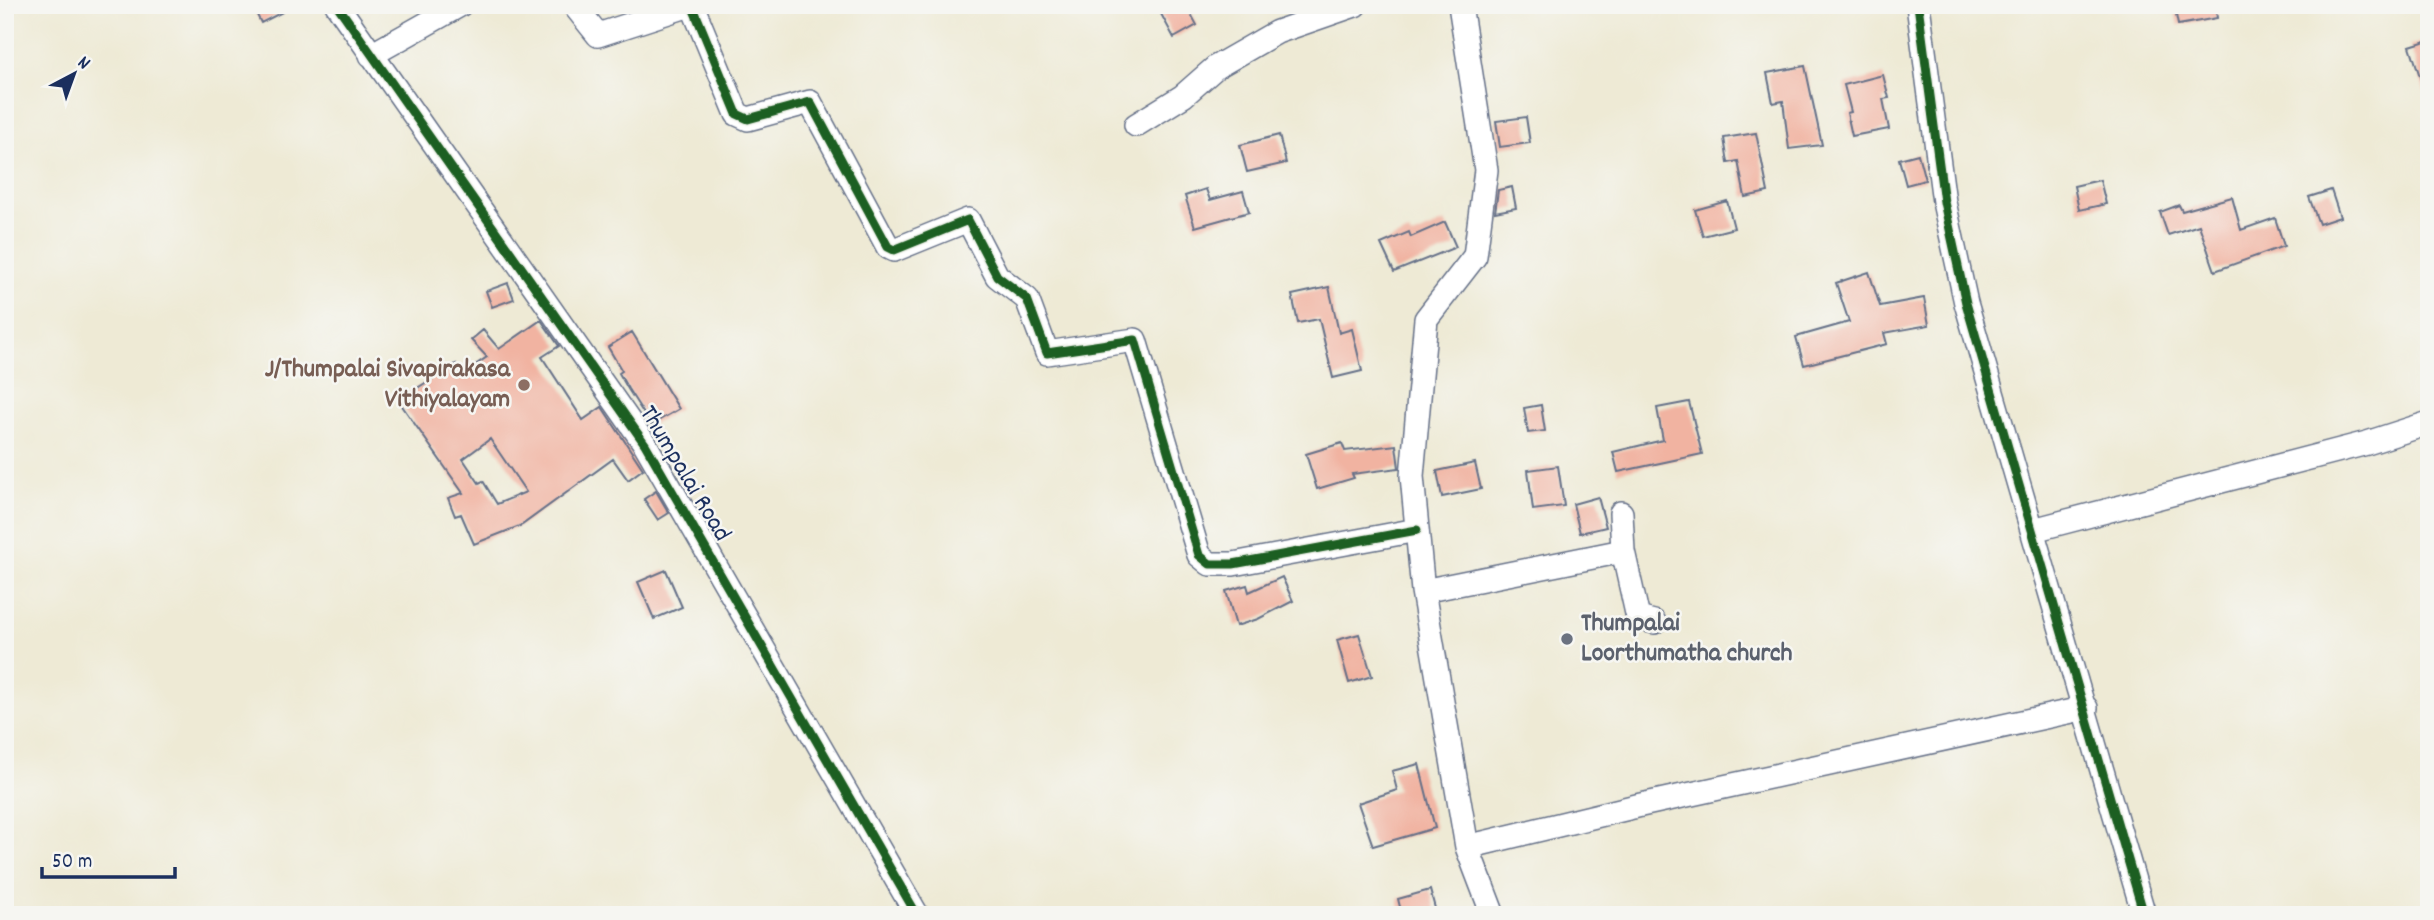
<svg xmlns="http://www.w3.org/2000/svg" width="2434" height="920" viewBox="0 0 2434 920" font-family="Dekko,sans-serif">
<style>
.building{fill:#f1b3a1;fill-rule:evenodd}
.lines{fill:none;stroke-linecap:round;stroke-linejoin:round}
.minor-casing{stroke:#657088;stroke-width:26}
.minor{stroke:#fff;stroke-width:23}
.cycleway-casing{stroke:#f6f6f2;stroke-width:13}
.cycleway{stroke:#1b5e20;stroke-width:9}
.education-dot{fill:#8d6e63;stroke:#f6f6f2;stroke-width:2.5}
.worship-dot{fill:#6b7280;stroke:#f6f6f2;stroke-width:2.5}
.labels{text-anchor:middle;dominant-baseline:central;stroke-width:5;stroke-linejoin:round;paint-order:stroke}
.education-label{font-size:26px;font-weight:bold;fill:#785e54;stroke:#f6f6f2;text-anchor:end}
.street-label{font-size:26px;fill:#1b2f5e;stroke:#f6f6f2}
.worship-label{font-size:26px;font-weight:bold;fill:#5b616d;stroke:#f6f6f2;text-anchor:start}
</style>
<rect width="100%" height="100%" fill="#f6f6f2"/>
<filter id="ink" filterUnits="userSpaceOnUse"><feTurbulence type="fractalNoise" baseFrequency=".0143" numOctaves="2"/><feDisplacementMap in="SourceGraphic" scale="14" xChannelSelector="R" yChannelSelector="G"/><feConvolveMatrix kernelMatrix="1 2 1 2 8 2 1 2 1" color-interpolation-filters="sRGB"/></filter>
<filter id="wash" filterUnits="userSpaceOnUse"><feTurbulence type="fractalNoise" baseFrequency=".00686" numOctaves="4" result="noise"/><feDisplacementMap in="SourceGraphic" scale="28" xChannelSelector="R" yChannelSelector="G"/><feGaussianBlur stdDeviation="1.57" result="paint"/><feColorMatrix in="noise" values="0 0 0 0 0 0 0 0 0 0 0 0 0 0 0 0 0 1.4 0 .05"/><feComposite in="paint" operator="in"/></filter>
<g filter="url(#wash)">
<rect width="100%" height="100%" fill="#eeead5"/>
<g id="blocks">
<!-- building -->
<path class="building" d="M252,5H296L261,23Z
M1178,5H1186L1197,25L1174,38L1161,14Z
M2174,5H2215L2217,18L2178,25Z
M2429,40V94L2426,95L2410,46Z
M1805,66L1822,145L1789,149L1783,101L1773,103L1767,73Z
M1883,75L1889,98L1883,99L1889,129L1852,136L1847,113L1851,112L1844,85Z
M1526,117L1530,143L1500,147L1496,121Z
M1756,133L1768,192L1745,197L1738,161L1728,163L1724,138Z
M1279,135L1286,163L1247,172L1240,145Z
M1918,154L1925,180L1906,185L1899,159Z
M2100,180L2106,204L2079,210L2074,186Z
M1512,187L1516,208L1495,212L1498,190Z
M1206,189L1210,200L1243,191L1249,212L1195,227L1185,196Z
M2331,190L2340,217L2319,224L2309,197Z
M2232,197L2241,230L2275,218L2284,246L2215,271L2199,225L2168,235L2160,212L2179,205L2182,211Z
M1727,201L1734,228L1703,236L1695,210Z
M1445,222L1456,247L1394,272L1381,244L1409,232L1411,237Z
M1869,272L1880,306L1924,298L1929,325L1884,333L1887,344L1804,365L1796,337L1849,322L1836,283Z
M508,283L514,299L492,307L486,291Z
M1329,287L1339,333L1352,329L1362,371L1333,378L1319,319L1298,323L1292,295Z
M541,320L559,346L542,357L583,420L602,407L643,469L628,480L613,459L522,525L474,544L461,514L455,516L448,498L463,493L398,400L456,364L462,374L487,357L471,340L483,330L499,349ZM490,439L526,492L497,504L483,481L479,483L463,459Z
M632,332L679,409L651,425L628,389L619,373L622,371L608,347Z
M1689,402L1702,454L1618,472L1613,452L1663,440L1657,408Z
M1541,405L1545,431L1528,433L1524,408Z
M1342,443L1345,451L1396,445L1399,468L1352,474L1354,478L1317,489L1306,454Z
M1475,463L1481,489L1442,497L1437,471Z
M1558,466L1564,506L1533,510L1528,470Z
M656,491L669,513L658,520L644,499Z
M1598,497L1606,527L1580,533L1573,504Z
M666,570L682,607L654,619L638,582Z
M1282,577L1293,601L1258,619L1236,626L1226,591L1247,585L1249,592Z
M1359,634L1372,676L1349,683L1337,640Z
M1419,764L1435,828L1373,846L1358,803L1397,790L1392,771Z
M1430,890L1436,912L1402,915L1398,899Z"/>
</g>
</g>
<g filter="url(#ink)">
<use href="#blocks" fill-opacity="0" stroke="#657088" stroke-width="2"/>
<g class="lines">
<defs>
<path id="minor" d="M337,5L645,444L917,915
M574,5L598,35L690,5
M692,5L737,114L748,119L810,102L888,247L894,250L968,220L997,276L1027,299L1047,353L1135,340L1199,555L1210,564H1233L1417,530
M1460,5L1486,170L1475,256L1426,319L1412,476L1423,591L1467,847L1493,915
M1918,5L1944,202L1966,303L2144,915
M371,55L460,5
M1136,125L1183,96L1216,67L1277,32L1355,5
M1621,513L1623,551L1638,618L1654,622
M2033,530L2367,443L2429,423
M1423,591L1623,551
M1467,847L1641,805L2086,708"/>
</defs>
<!-- minor casing -->
<use href="#minor" class="minor-casing"/>
<!-- minor -->
<use href="#minor" class="minor"/>
<defs>
<path id="cycleway" d="M337,5L645,444L917,915
M692,5L737,114L748,119L810,102L888,247L894,250L968,220L997,276L1027,299L1047,353L1135,340L1199,555L1210,564H1233L1417,530
M1918,5L1944,202L1966,303L2144,915"/>
</defs>
<!-- cycleway casing -->
<use href="#cycleway" class="cycleway-casing"/>
<!-- cycleway -->
<use href="#cycleway" class="cycleway"/>
</g>
</g>
<!-- markers -->
<circle class="education-dot" cx="524" cy="385" r="7"/>
<circle class="worship-dot" cx="1567" cy="639" r="7"/>
<g class="labels">
<!-- education labels -->
<g class="education-label">
<text x="510" y="370">J/Thumpalai Sivapirakasa<tspan x="510" dy="30">Vithiyalayam</tspan></text>
</g>
<!-- street labels -->
<g class="street-label">
<text transform="translate(684 474) rotate(59)">Thumpalai Road</text>
</g>
<!-- worship labels -->
<g class="worship-label">
<text x="1581" y="624">Thumpalai<tspan x="1581" dy="30">Loorthumatha church</tspan></text>
</g>
</g>
<!-- margin -->
<rect width="2434" height="920" fill="none" stroke="#f6f6f2" stroke-width="28"/>
<!-- north arrow -->
<g transform="translate(74 74) rotate(41)" stroke="#f6f6f2" stroke-width="5" paint-order="stroke">
<path d="M0-5L12 26L0 18L-12 26Z" fill="#1b2f5e"/>
<text y="-10" font-size="19" font-weight="bold" text-anchor="middle" fill="#1b2f5e">N</text>
</g>
<!-- scale -->
<path d="M42 867v10h133v-10" fill="none" stroke="#1b2f5e" stroke-width="3.5"/>
<text x="52" y="867" font-size="21" fill="#1b2f5e" stroke="#f6f6f2" stroke-width="5" paint-order="stroke">50 m</text>
</svg>
